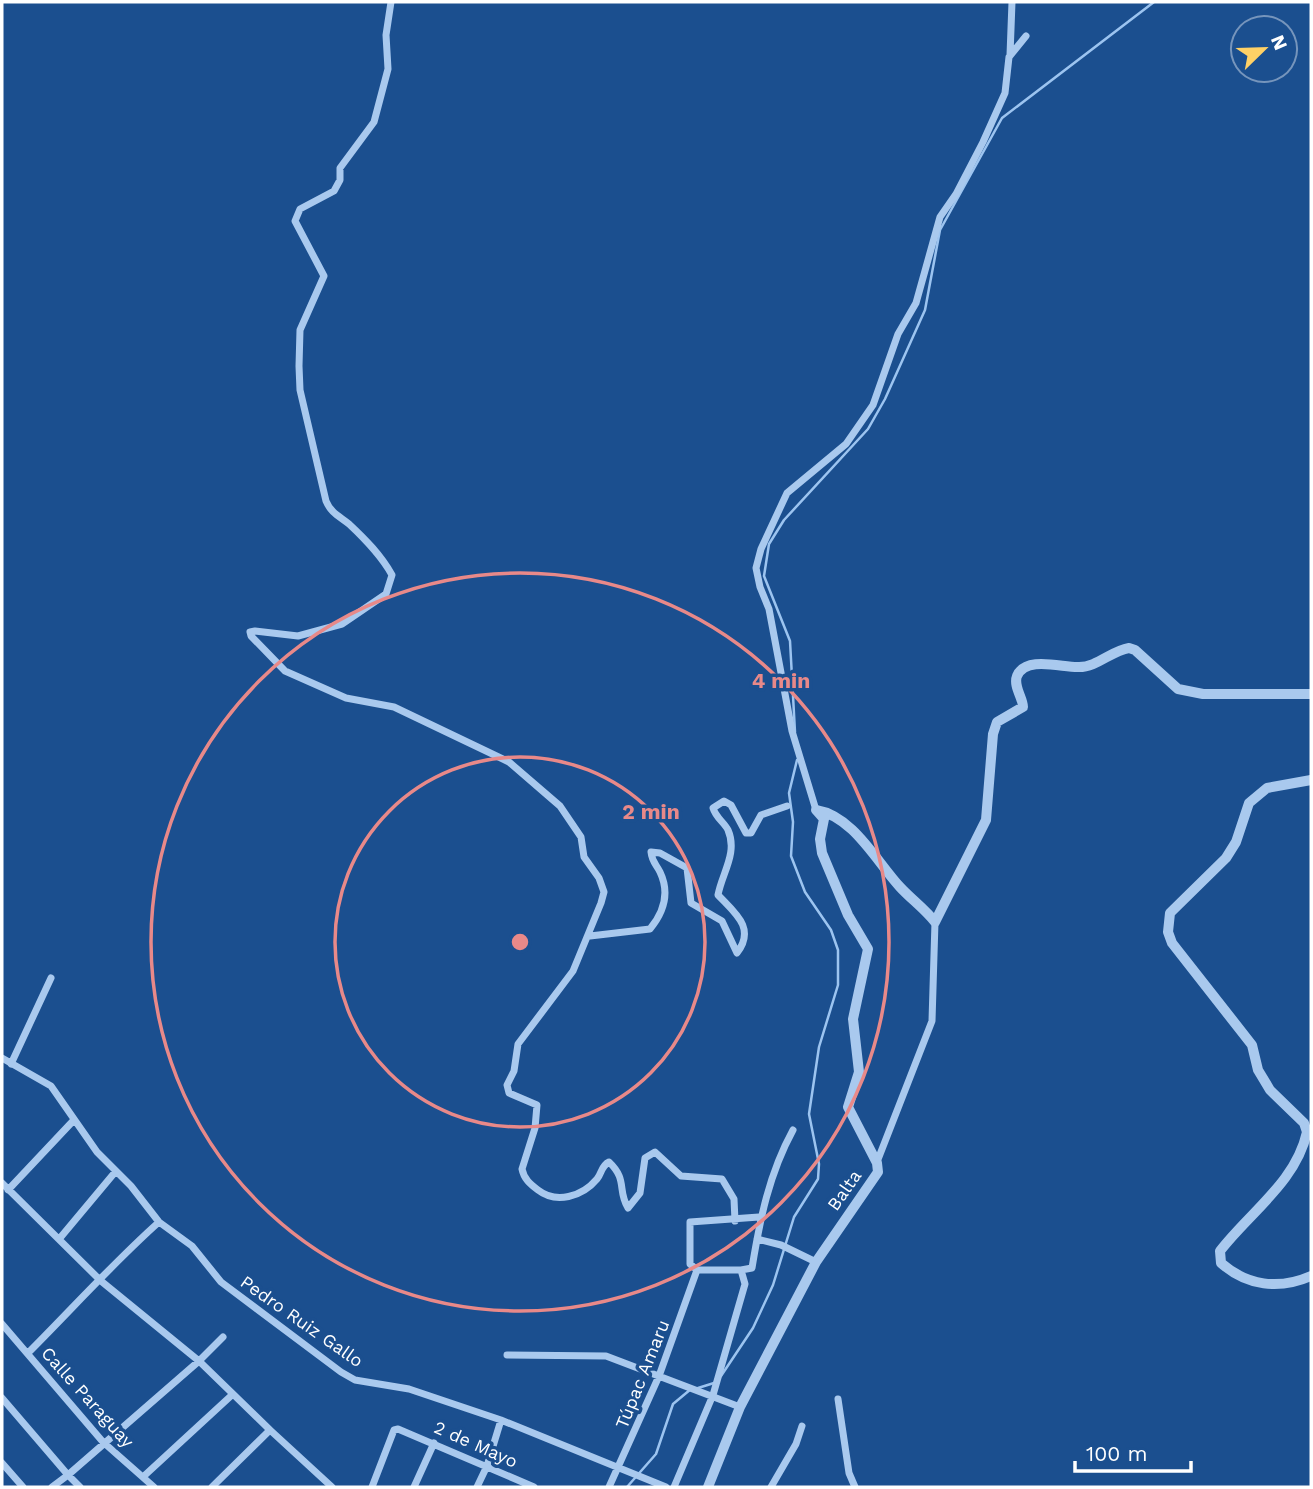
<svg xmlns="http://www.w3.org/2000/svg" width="1313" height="1489" viewBox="0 0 1313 1489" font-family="'Work Sans',sans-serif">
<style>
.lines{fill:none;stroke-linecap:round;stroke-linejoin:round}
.stream{stroke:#9cc4f0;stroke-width:2.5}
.minor{stroke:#a9c9ee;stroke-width:7}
.tertiary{stroke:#a9c9ee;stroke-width:10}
.ring{fill:none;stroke:#e88989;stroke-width:3.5}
.labels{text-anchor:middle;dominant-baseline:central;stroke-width:7;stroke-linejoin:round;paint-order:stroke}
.street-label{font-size:18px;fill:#fff;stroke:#1b4f8f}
.centre{fill:#e88989;stroke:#1b4f8f;stroke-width:3.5}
.ring-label{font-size:21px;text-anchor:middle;font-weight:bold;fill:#e88989;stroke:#1b4f8f;stroke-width:7;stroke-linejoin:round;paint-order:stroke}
</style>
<rect width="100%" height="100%" fill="#1b4f8f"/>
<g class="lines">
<!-- stream -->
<path class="stream" d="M795,732L790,641L764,576L769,544L784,520L868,429L885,399L925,310L940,230L1002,118L1154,2
M721,1376L753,1328L773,1285L794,1217L818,1179L819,1164L809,1114L819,1047L838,985V950L831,930L805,892L791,856L793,822L789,793L797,760
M698,1388L714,1383
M627,1487L656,1454L673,1404L691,1389"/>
<!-- minor -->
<path class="minor" d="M391,2L386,35L388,69L374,122L340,168V180L334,191L300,209L295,221L324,276L300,330L299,366L300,390L326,501C331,513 339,516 349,524C365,539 381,555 392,575L386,594L342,624L298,636L255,631L250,632L251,636L285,671L346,698L394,707L509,762L560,806L581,837L584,857L599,878L604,892L601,903L573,971L518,1044L514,1071L507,1085L509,1093L537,1105L535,1128L522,1169C524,1179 530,1184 538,1190C556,1204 582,1197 597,1179C602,1173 601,1166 609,1162C628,1180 617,1190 628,1208L640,1193L645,1158L655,1152L681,1176L722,1179L734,1199L735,1221
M1010,55L1012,2
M816,810L792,731L769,609L760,587L756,568L761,549L787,493L846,444L873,405L898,334L916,303L940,217L956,194L983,142L1005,93L1009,57L1026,36
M590,936L650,929C664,912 670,893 660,872C656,864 652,862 651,852L660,853L687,868L691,903L722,921L737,953C756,928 735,913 718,895C722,873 738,853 728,830C724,822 716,818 713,808L724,801L731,805L746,833H751L761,815L787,806
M2,1058L51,1086L97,1152L131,1186L159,1222L192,1246L221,1282L341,1372L355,1380L409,1389L501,1420L666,1487
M11,1064L51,978
M877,1162L932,1021L935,922
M2,1183L101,1281L199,1361L223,1337
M8,1190L73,1121
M60,1238L116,1171
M757,1239L781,1245L816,1262
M697,1270L690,1264V1222L759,1217
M697,1270H741
M2,1324L103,1442L154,1487
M28,1353C72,1309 113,1263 159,1222
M507,1355L606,1356L740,1407
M2,1398L68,1475L199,1361L233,1394
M838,1399L849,1473L855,1487
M2,1463L23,1487
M144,1476L233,1394L270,1430
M52,1487L68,1475L80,1487
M212,1487L270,1430L332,1487
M372,1487L394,1430L398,1429L534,1487
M414,1487L434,1443
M477,1487L487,1466L501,1420
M609,1487L659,1376L697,1270
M674,1487L713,1395L745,1284L741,1270L752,1268C760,1219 769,1174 793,1130
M771,1487L796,1444L802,1426"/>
<!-- tertiary -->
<path class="tertiary" d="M1311,780L1267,788L1249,803L1236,842L1226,858L1170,913L1168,932L1172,943L1252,1045L1258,1070L1270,1090L1304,1123L1307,1132C1296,1182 1250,1212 1220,1251L1221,1263C1247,1286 1279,1290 1311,1276
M708,1487L740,1407L816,1262L878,1172L877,1163L848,1107L859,1072L853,1019L868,949L848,915L822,853L820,839L824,819L816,810C853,816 876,861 900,887C911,899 925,909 935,922L986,820L993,734L997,722L1023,707C1023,698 1013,686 1017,676C1026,655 1063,668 1079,667C1097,667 1111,651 1129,648L1135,650L1178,689L1203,694H1311"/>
</g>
<!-- distance rings -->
<g class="ring">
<circle cx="520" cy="942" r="185"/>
<circle cx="520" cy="942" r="369"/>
</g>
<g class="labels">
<!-- street labels -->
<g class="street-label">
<text transform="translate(844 1190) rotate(-55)">Balta</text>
<text transform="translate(302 1321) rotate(35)">Pedro Ruiz Gallo</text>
<text transform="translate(642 1374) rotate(-68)">Túpac Amaru</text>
<text transform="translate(88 1397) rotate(48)">Calle Paraguay</text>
<text transform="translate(476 1444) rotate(24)">2 de Mayo</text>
</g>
</g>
<circle cx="520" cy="942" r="10" class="centre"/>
<g class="ring-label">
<text x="781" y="688">4 min</text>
<text x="651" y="819">2 min</text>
</g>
<!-- border -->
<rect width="1313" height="1489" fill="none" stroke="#ffffff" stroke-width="7"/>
<!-- north arrow -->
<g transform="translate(1264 49) rotate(67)"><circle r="33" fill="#1b4f8f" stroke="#7695bc" stroke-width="2"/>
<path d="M0-5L12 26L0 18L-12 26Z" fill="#ffd166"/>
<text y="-10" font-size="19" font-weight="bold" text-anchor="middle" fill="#ffffff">N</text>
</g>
<!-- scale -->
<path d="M1075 1461v10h116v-10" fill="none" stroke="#ffffff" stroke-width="3.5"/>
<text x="1086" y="1461" font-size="21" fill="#ffffff" stroke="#1b4f8f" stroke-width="5" paint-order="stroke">100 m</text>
</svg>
